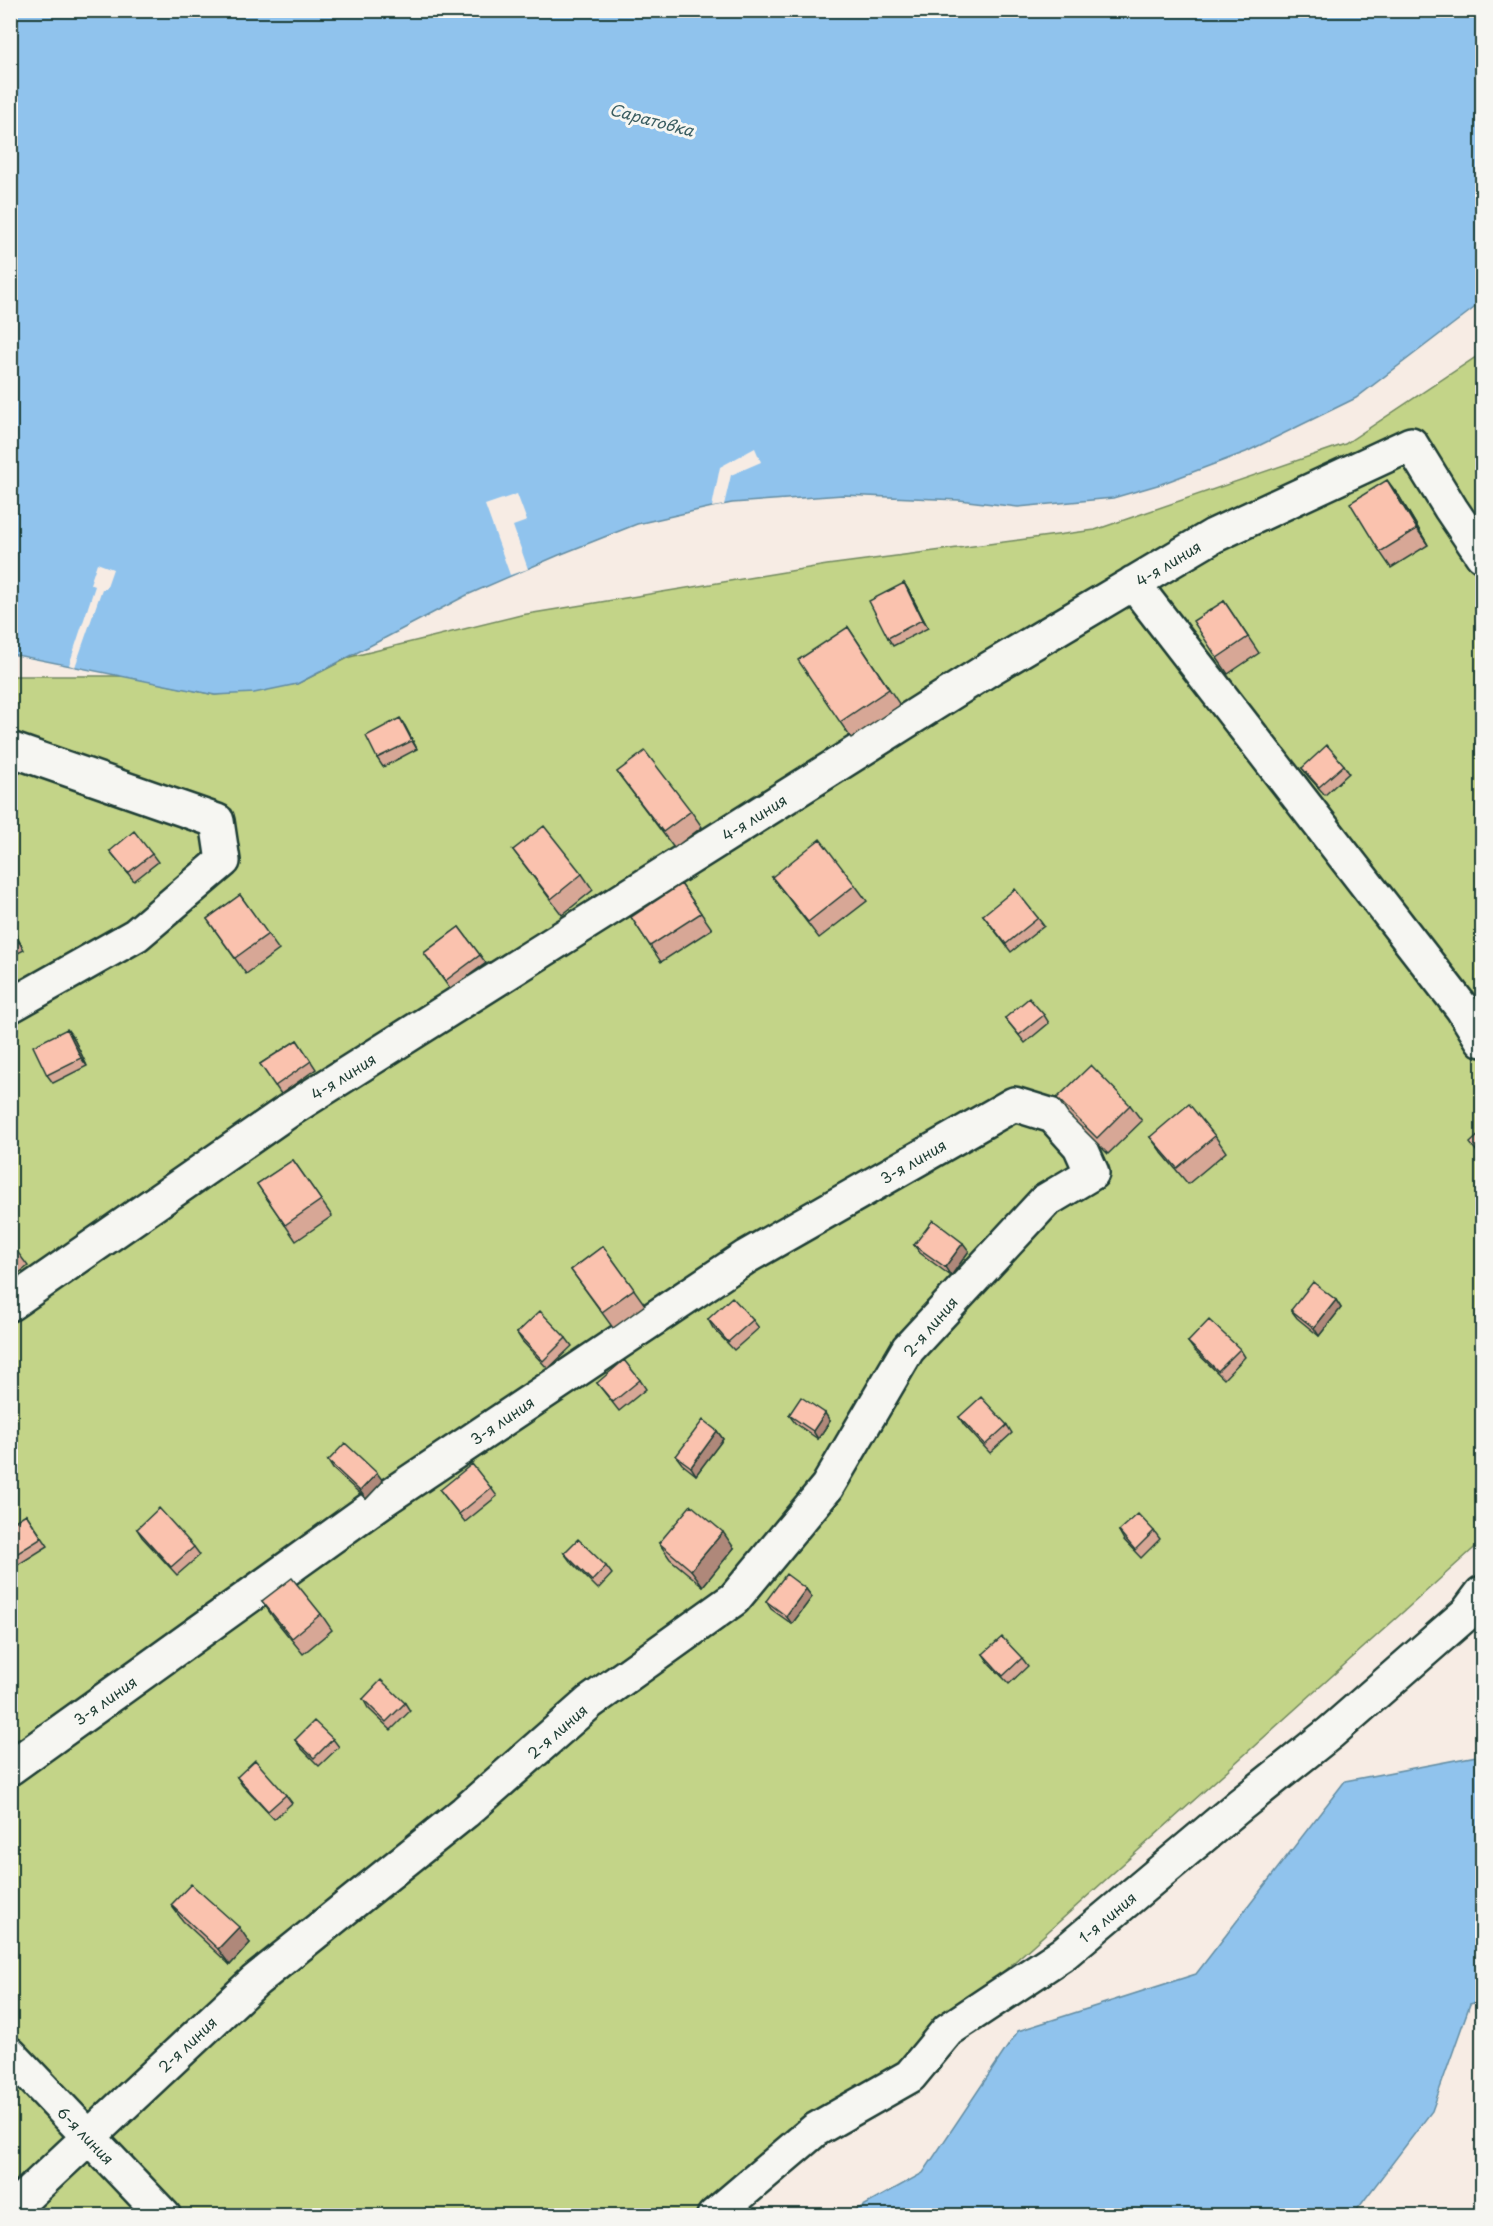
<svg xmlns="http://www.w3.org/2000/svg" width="1493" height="2226" viewBox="0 0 1493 2226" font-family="'Playpen Sans',sans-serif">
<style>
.green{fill:#c3d488;stroke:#71885e;stroke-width:1.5}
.water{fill:#90c3ed;stroke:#638da3;stroke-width:1.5}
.pier{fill:#f7ece4}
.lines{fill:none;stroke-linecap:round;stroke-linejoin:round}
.minor-casing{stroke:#1f3d34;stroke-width:38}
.minor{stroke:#f6f6f2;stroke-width:33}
.wall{fill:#d7a796;stroke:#1f3d34;stroke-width:1.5}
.shaded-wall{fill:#af887a;stroke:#1f3d34;stroke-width:1.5}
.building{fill:#fac2ae;stroke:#1f3d34;stroke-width:1.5}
.labels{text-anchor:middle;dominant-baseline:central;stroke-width:6;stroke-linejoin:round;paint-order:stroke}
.street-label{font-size:15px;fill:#1f3d34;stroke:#f6f6f2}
.water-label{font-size:16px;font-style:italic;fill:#3b5e62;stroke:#f6f6f2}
</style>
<rect width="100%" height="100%" fill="#f7ece4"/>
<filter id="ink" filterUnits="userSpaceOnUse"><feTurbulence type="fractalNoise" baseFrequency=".0167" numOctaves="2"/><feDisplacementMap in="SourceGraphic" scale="12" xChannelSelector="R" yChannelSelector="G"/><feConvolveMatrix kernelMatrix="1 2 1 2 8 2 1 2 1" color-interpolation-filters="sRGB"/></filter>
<g filter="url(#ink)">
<!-- green -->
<path class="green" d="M1482,353V1541L733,2215L11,2216V676H125L215,695L297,684L350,657L521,615L827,565L1095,530L1345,444Z"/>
<!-- water -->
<path class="water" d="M10,11H1482V302L1356,398L1246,452L1161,484L1113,498L1018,507L959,500L843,495L732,503L712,507L637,524L559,555L467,595L297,684L254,693L215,695L11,654Z
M1482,1755V2001L1470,2004L1432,2111L1353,2215H847L923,2173L1018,2031L1196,1974L1345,1781Z"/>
<!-- pier -->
<path class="pier" d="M755,448L761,462L731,475L724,505L712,507L720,467Z
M517,494L527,521L513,526L528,569L510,575L485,505Z
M97,563L113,569L106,589H102L75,667L69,665L95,586L90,584Z"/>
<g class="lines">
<defs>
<path id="minor" d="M1133,583L1462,1008L1482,1040
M10,749L217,821L223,861L136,935L10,1006
M10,1304L291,1109L989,669L1213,536L1411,444L1451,509L1482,555
M10,1768L383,1500L746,1257L1014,1104L1053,1116L1080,1146L1092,1173L1045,1201L908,1349L827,1487L734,1599L590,1702L465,1812L255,1981L10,2211
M10,2054L164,2216
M714,2216L815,2130L910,2076L948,2030L1064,1953L1240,1805L1330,1733L1467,1613L1482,1593"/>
</defs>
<!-- minor casing -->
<use href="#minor" class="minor-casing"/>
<!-- minor -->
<use href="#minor" class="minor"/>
</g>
<!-- wall -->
<path class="wall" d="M1399,496L1428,545L1391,568L1380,552Z
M904,583L909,591L928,628L893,646L888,638Z
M1224,601L1259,653L1228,674L1217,658Z
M848,627L900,705L851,738L840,722Z
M405,726L417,749L383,767L377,758Z
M1344,765L1349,773L1325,795L1308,776L1302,768Z
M617,772L691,811L702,827L674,848Z
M513,850L582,874L593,890L562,915Z
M110,851L152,854L158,862L134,881Z
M772,877L855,885L867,901L819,938Z
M681,884L712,929L661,962L631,917Z
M240,895L279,950L246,974L207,919Z
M983,915L1038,918L1044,926L1011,952Z
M10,924L24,950L10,957Z
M459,927L486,963L450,989L424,953Z
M1044,1015L1049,1023L1025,1043L1005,1018Z
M73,1037L87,1066L53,1083L47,1075Z
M297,1040L316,1069L281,1094L260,1064Z
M1057,1098L1130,1105L1142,1121L1108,1154L1068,1114Z
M1215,1136L1226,1152L1188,1184L1162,1153L1150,1137Z
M293,1160L332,1216L296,1241L257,1184Z
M10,1242L28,1266L10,1280Z
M914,1245L969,1251L951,1276L920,1253Z
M603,1246L645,1305L613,1328L571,1270Z
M1336,1300L1341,1308L1319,1336L1297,1318L1291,1310Z
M708,1319L753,1320L759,1328L734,1350L713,1328Z
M517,1333L566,1338L572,1346L548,1369L522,1341Z
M1188,1342L1240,1349L1245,1357L1224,1379L1194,1350Z
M640,1380L646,1389L619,1411L597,1383Z
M789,1415L830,1421L818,1439L795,1423Z
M959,1417L1007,1425L1012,1433L990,1453L964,1425Z
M717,1431L723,1439L696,1475L682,1464L676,1456Z
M328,1461L383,1481L366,1499L333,1469Z
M491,1488L497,1496L465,1522L440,1490Z
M26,1514L48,1546L16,1566L10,1558Z
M137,1529L194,1547L200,1555L177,1575L142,1537Z
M1119,1531H1154L1160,1539L1141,1558L1124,1540Z
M659,1543L734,1548L703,1586L670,1559Z
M564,1553L606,1566L612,1574L598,1589L570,1561Z
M806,1589L812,1597L792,1624L771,1609L766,1601Z
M262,1601L321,1614L332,1630L303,1654L273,1617Z
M983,1654L1022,1658L1028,1666L1009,1684L989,1663Z
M363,1699L405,1703L410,1711L391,1730L368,1708Z
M333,1739L339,1747L319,1766L301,1748L295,1740Z
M237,1777L286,1795L292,1803L274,1819L242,1785Z
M171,1905L250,1943L230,1965L183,1921Z"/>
<!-- shaded-wall -->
<path class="shaded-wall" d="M1387,480L1399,496L1428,545L1417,529Z
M904,583L909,591L928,628L922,620Z
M400,718L405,726L417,749L412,741Z
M10,924L24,950L10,927Z
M67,1029L73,1037L87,1066L81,1058Z
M963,1243L969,1251L951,1276L945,1267Z
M1336,1300L1341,1308L1319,1336L1314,1328Z
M825,1413L830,1421L818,1439L813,1431Z
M717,1431L723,1439L696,1475L691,1467Z
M377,1473L383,1481L366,1499L360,1491Z
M723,1532L734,1548L703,1586L691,1570Z
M806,1589L812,1597L792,1624L786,1616Z
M239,1927L250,1943L230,1965L218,1949Z"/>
<!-- building -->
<path class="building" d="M1387,480L1417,529L1380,552L1350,503Z
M904,583L922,620L888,638L869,601Z
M1224,601L1248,637L1217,658L1193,621Z
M848,627L889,689L840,722L798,660Z
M400,718L412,741L377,758L366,736Z
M1327,745L1344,765L1319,787L1302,768Z
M645,751L691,811L663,832L617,772Z
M544,826L582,874L551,899L513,850Z
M134,831L152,854L128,873L110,851Z
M820,839L855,885L808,922L772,877Z
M681,884L701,913L650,946L631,917Z
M1015,889L1038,918L1006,944L983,915Z
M240,895L268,934L235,958L207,919Z
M10,927L19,942L10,946Z
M459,927L480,955L445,981L424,953Z
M1029,998L1044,1015L1019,1035L1005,1018Z
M67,1029L81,1058L47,1075L33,1046Z
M297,1040L311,1061L275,1086L260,1064Z
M1091,1065L1130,1105L1097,1138L1057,1098Z
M1189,1104L1215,1136L1177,1168L1150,1137Z
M1482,1132V1158L1470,1143Z
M293,1160L321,1200L285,1225L257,1184Z
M933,1220L963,1243L945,1267L914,1245Z
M10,1242L16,1250L10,1254Z
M603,1246L634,1289L602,1312L571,1270Z
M1313,1282L1336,1300L1314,1328L1291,1310Z
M732,1297L753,1320L728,1342L708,1319Z
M540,1311L566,1338L543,1361L517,1333Z
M1209,1320L1240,1349L1218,1371L1188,1342Z
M624,1360L640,1380L613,1402L597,1383Z
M801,1397L825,1413L813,1431L789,1415Z
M981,1397L1007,1425L985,1445L959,1417Z
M703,1420L717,1431L691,1467L676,1456Z
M345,1443L377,1473L360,1491L328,1461Z
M472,1464L491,1488L459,1514L440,1490Z
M691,1505L723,1532L691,1570L659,1543Z
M159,1508L194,1547L171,1567L137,1529Z
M26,1514L42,1538L10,1558V1524Z
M1138,1514L1154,1531L1135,1550L1119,1531Z
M578,1539L606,1566L592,1581L564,1553Z
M786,1574L806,1589L786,1616L766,1601Z
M292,1578L321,1614L292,1638L262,1601Z
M1002,1637L1022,1658L1003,1676L983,1654Z
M381,1680L405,1703L386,1722L363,1699Z
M314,1721L333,1739L314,1758L295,1740Z
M255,1760L286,1795L268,1811L237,1777Z
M191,1884L239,1927L218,1949L171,1905Z"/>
</g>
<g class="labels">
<!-- street labels -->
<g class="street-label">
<text transform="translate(1168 563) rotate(-31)">4-я линия</text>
<text transform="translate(754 817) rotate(-32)">4-я линия</text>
<text transform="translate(343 1076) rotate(-32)">4-я линия</text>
<text transform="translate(913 1161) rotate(-30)">3-я линия</text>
<text transform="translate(930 1326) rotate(-49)">2-я линия</text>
<text transform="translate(502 1420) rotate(-34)">3-я линия</text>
<text transform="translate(105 1700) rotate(-35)">3-я линия</text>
<text transform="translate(557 1731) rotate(-41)">2-я линия</text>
<text transform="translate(1107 1917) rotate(-40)">1-я линия</text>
<text transform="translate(187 2044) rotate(-43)">2-я линия</text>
<text transform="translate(86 2135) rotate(46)">6-я линия</text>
</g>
<!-- water labels -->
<g class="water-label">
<text transform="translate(652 119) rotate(15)">Саратовка</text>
</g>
</g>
<!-- margin -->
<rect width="1493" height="2226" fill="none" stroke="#f6f6f2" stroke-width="36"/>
<rect x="18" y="18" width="1457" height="2190" fill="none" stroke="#1f3d34" stroke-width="2" filter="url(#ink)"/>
</svg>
